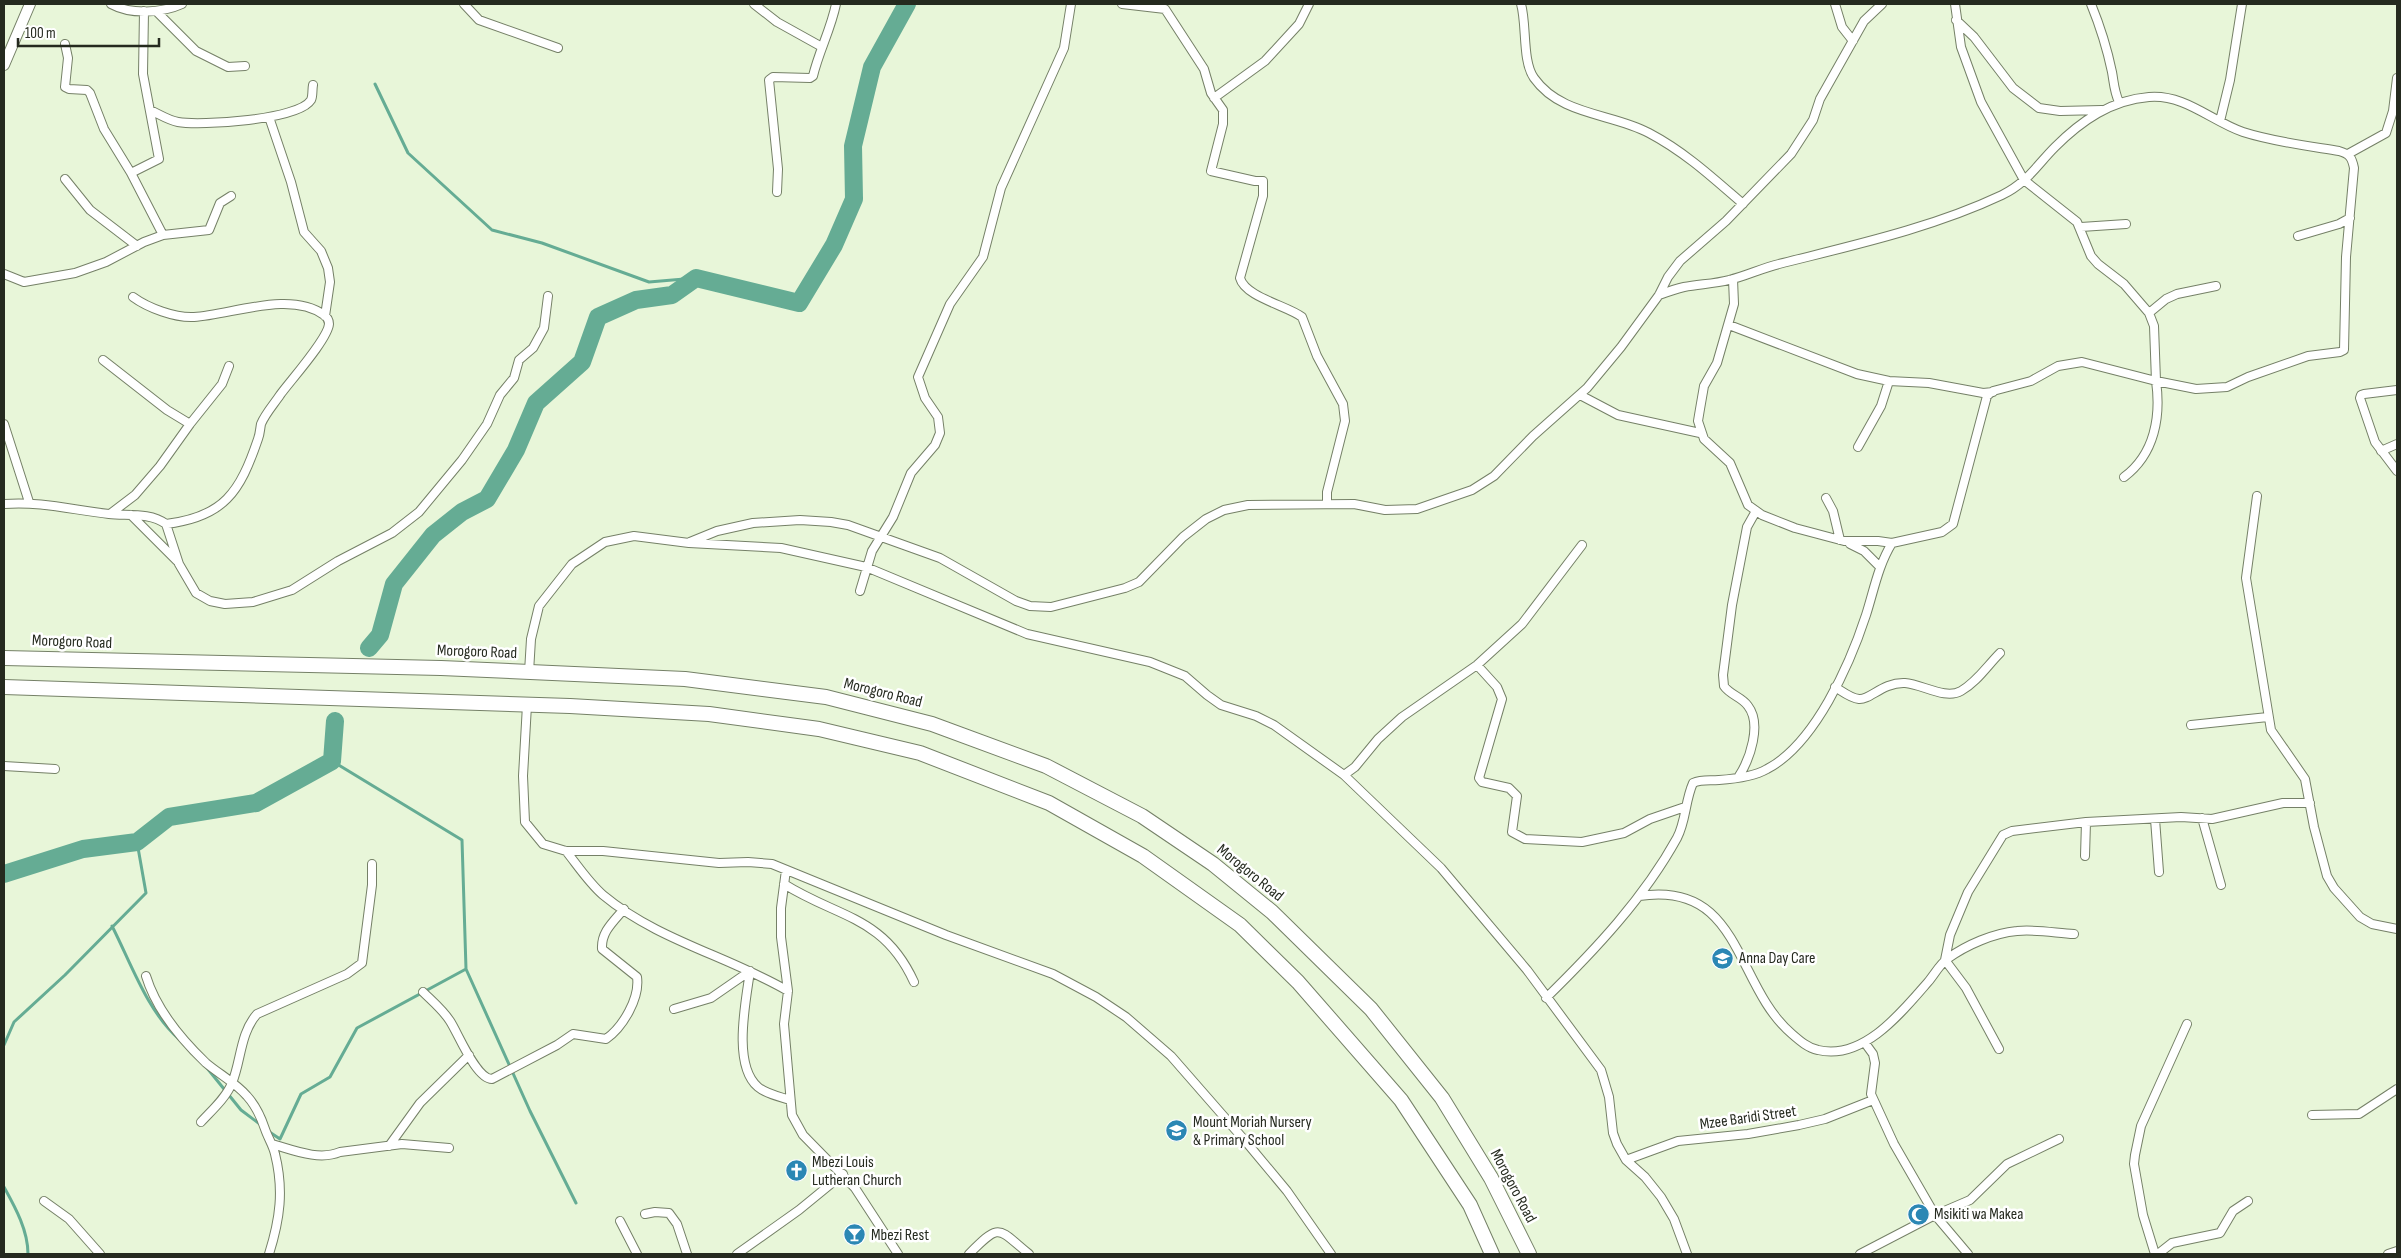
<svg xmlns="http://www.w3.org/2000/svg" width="2401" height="1258" viewBox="0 0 2401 1258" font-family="'Sofia Sans Condensed',sans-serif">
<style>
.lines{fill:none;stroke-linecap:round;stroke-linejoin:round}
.stream{stroke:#65ac94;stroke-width:3}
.river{stroke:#65ac94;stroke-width:18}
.street-casing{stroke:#758067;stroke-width:10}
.secondary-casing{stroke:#758067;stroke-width:12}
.highway-casing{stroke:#758067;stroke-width:16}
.street{stroke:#fff;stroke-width:8}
.secondary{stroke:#fff;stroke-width:10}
.highway{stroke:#fff;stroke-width:14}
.labels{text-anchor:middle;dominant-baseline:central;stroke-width:5;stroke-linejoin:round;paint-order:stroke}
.street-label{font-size:16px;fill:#252a1f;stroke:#fff}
.poi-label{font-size:16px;fill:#252a1f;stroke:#fff;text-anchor:start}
</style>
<rect width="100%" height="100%" fill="#e8f6d9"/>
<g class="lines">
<!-- stream -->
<path class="stream" d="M375,84L408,153L492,230L542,243L649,282L696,278
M332,761L462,840L466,969L530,1111L576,1203
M112,926C131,963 147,1011 179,1039
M4,1045L14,1022L65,975L146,893L137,842
M207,1068L241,1110L261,1125
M268,1131L280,1139L301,1094L330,1077L357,1028L466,969
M4,1187C15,1207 28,1230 28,1254"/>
<!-- river -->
<path class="river" d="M369,648L380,635L394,584L433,535L462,512L487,499L516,450L536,403L582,362L598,317L636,300L672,295L696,278L799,303L834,245L854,199L853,146L872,67L907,4
M4,874L83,849L137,842L169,817L256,803L332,761L335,721"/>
<defs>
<path id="street" d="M111,4C131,15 162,13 182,4
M464,4L479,20L558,48
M754,4L777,22L822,47
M1122,4L1165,9L1204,69L1211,93L1223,110V124L1211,171L1255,181H1263V196L1240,278C1245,297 1288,306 1302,317L1317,356L1343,404L1345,421L1327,492V504
M1521,4C1527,25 1522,61 1534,78C1561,116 1612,113 1649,133C1685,152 1713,178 1743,204
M1835,4L1842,27L1853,41
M2091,4C2100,26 2107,48 2112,72C2114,83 2114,91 2119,102
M157,12L196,51L228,67L245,66
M1956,20L1974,37L2013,88L2039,108L2060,111L2102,110
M65,44L68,58L65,87L69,89L87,90L90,93L104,129L131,173L163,235
M1214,98L1265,61L1299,24L1309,4
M150,110C159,114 168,120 178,122C200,126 299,120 311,100C313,96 312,90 313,85
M269,117L291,182L304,232L321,251L328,268L330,282L325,316
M2220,121L2230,80L2242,4
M2348,154L2386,133L2393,111L2397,78
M131,173L159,159L143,74L144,11
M65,179L90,210L137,246
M777,192L778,169L769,80L773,77L810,78L813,76C819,51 831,29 836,4
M2081,227L2126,224
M2298,236L2339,224L2350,218
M4,274L24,282L75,273L106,262L144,242L163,235L209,230L220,203L231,196
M1733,279L1734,304L1717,363L1704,386L1700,409L1698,421L1704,439L1730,463L1748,505L1762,515L1795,528L1844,541H1878L1892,543
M1659,295C1667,292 1675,289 1684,287C1699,284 1714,284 1729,280C1746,276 1762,268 1779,264C1854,245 1932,228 2002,195C2027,183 2037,165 2055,147C2081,121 2111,100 2149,97C2185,94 2211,121 2243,132C2274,142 2308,146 2339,151C2350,154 2352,158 2354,168L2346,257L2344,350L2340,352L2308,356L2248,377L2227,387L2196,389L2156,381L2154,326L2149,313L2124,284L2098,264L2091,256L2077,222L2024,180L1981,102L1961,47L1955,4
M133,297C148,308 175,318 194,317C231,315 290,290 324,315C327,317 329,320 329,324C328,339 290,381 280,395C274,404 265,414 261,424C260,429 260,434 258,439C240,492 224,517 166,524
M2149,313L2166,299L2177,294L2216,286
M1729,325L1857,374L1889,381L1929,383L1983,393L1993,392
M103,360L167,410L190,424
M2397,390L2364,394L2361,395L2360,398L2375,442L2397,471
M1580,395L1618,415L1700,433
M4,424L29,502
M1858,447L1881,406L1889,381
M2381,451L2397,444
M2257,496L2246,578L2271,730L2305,779L2314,827L2327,876L2334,888L2360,917L2372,924L2397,929
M1826,498L1833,511L1840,540
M4,504C40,501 73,510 109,514C127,516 150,512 166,524L179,564L196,593L210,601L225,604L253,602L292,590L338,561L392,533L419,512L462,460L487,424L500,395L514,378L519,360L533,348L544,328L548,296
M110,514L135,495L160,466L190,424L222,384L229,366
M131,515L177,561
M690,542L717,531L753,523L800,520L831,522L848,525L940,558L1016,601L1030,606L1051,607L1125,588L1139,582L1183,537L1206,519L1224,510L1248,505L1354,504L1385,510L1417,509L1472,490L1494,476L1533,436L1587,388L1621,347L1659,295L1668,277L1680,261L1726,221L1791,154L1813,120L1820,99L1864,21L1882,4
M1850,544L1864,551L1879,566
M860,591L872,551L893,517L911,473L935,445L940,433L938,417L925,398L918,377L950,304L983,257L1001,188L1064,48L1071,4
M1477,665L1497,687L1502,699L1479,778L1482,782L1509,788L1517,796L1512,832L1525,839L1582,842L1624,833L1650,819L1685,807
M529,672L531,639L539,606L572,564L605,542L634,536L689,543L781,548L866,567L1027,634L1150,662L1185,676L1207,695L1221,705L1256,716L1274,725L1344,775L1441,868L1527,970L1601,1070L1609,1097L1613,1133L1617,1144L1626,1160L1645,1177L1661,1197L1674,1219L1687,1254
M1835,687C1842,691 1850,698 1859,699C1870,700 1883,682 1905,683C1922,684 1945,700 1961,691C1977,682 1987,666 2000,653
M527,705L523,776L525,822L543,844L566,851H603L719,863L748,862L772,864L946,935L1053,974L1096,997L1126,1017L1171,1056L1247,1143L1287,1191L1331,1254
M2191,725L2268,717
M4,766L55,769
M1344,775L1355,767L1378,739L1402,717L1477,665L1522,624L1582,545
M1739,776C1750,759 1762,724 1748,706C1742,697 1730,695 1724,686L1723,675L1732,605L1747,527L1756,511
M2202,818L2221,885
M2155,819L2159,872
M566,851C578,866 589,883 603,895C657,940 728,956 788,991
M2085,856L2086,822
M786,870L781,908V937L788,991L784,1024L792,1115L803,1135L855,1188L898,1254
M784,884C838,918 884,916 914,982
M1639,896C1742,880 1734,985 1792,1034C1800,1041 1808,1048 1818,1050C1863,1061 1902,1012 1928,982C1934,975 1940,964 1947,959C1966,945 1994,933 2017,931C2035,929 2056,933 2074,934
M750,971C746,1001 732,1065 758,1087C766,1094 781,1097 790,1100
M146,976C156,1009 182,1040 206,1063C219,1074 236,1083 247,1096C256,1106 261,1117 265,1129C268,1138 273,1145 275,1154C284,1190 280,1219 269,1254
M423,992C432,1001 443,1010 450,1021C458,1033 476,1079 492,1079L557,1045L573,1034L606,1039C623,1027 640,998 637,977L602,949C601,932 613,922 624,909
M1546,998C1595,950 1644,898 1677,838C1686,821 1685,801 1693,783C1702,779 1710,781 1719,780C1733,779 1755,776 1767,769C1815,744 1850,664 1866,615C1874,590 1878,566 1892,543L1942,532L1953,524L1987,396L1993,391L2031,381L2058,366L2082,362L2156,381C2161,416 2155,454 2124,477
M674,1009L711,998L750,971
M1865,1043L1873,1054L1875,1063L1871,1094L1894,1144L1935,1215L1968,1254
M1999,1049L1966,988L1945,960L1950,935L1968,892L2003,835L2012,831L2086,822L2181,817L2212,819L2283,803H2310
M2312,1115L2359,1114L2397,1089
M201,1122C211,1111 226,1098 232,1083C241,1062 240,1033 257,1014L347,974L362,963L372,885V864
M272,1144C293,1150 319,1161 340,1152L402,1144L449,1148
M389,1146L420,1103L469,1055
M1626,1160L1678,1141L1748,1134L1799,1125L1825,1119L1873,1100
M44,1201L69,1219L100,1254
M645,1214L655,1212L669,1213L677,1224L687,1254
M620,1221L637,1254
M737,1254L799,1210L843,1174
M969,1254C1001,1222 997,1228 1029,1254
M1860,1254L1935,1215L1970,1200L2007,1164L2059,1139
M2155,1254L2143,1215L2134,1164L2135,1155L2141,1126L2187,1024
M2158,1254L2172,1243L2220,1233L2233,1211L2248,1201
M2388,1254L2397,1251"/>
<path id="secondary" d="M4,65L30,4"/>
<path id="highway" d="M4,658L441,668L685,679L826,697L932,724L1046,766L1142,816L1213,864L1272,912L1371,1009L1442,1098L1491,1178L1529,1254
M4,687L570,706L709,714L819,729L920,753L1049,803L1143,856L1240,925L1298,982L1401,1100L1470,1205L1492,1254"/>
</defs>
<!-- street casing -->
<use href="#street" class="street-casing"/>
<!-- secondary casing -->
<use href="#secondary" class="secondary-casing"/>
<!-- highway casing -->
<use href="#highway" class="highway-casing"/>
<!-- street -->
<use href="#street" class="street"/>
<!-- secondary -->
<use href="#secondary" class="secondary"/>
<!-- highway -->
<use href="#highway" class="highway"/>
</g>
<!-- icons -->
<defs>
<symbol id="school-disc" viewBox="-11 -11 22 22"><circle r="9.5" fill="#2b87b4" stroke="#fff"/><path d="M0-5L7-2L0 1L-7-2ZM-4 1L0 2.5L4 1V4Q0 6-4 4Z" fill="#fff"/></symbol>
<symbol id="church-disc" viewBox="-11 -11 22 22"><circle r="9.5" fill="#2b87b4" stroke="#fff"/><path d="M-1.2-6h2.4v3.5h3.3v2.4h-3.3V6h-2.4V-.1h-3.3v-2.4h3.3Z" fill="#fff"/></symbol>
<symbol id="mosque-disc" viewBox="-11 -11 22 22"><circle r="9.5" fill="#2b87b4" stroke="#fff"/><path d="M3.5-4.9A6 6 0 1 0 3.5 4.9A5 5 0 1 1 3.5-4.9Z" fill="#fff"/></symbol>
<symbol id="bar-disc" viewBox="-11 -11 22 22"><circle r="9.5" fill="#2b87b4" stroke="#fff"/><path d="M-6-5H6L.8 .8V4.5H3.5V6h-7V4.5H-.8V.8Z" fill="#fff"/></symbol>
</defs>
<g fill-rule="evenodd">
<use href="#school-disc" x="1710" y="946" width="25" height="25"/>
<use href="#school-disc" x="1164" y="1118" width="25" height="25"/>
<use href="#church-disc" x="784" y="1158" width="25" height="25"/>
<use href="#mosque-disc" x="1906" y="1202" width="25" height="25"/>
<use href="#bar-disc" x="842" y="1222" width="25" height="25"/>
</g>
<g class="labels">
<!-- street labels -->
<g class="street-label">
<text transform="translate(72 642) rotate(2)">Morogoro Road</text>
<text transform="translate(477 652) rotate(2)">Morogoro Road</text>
<text transform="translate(883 693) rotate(14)">Morogoro Road</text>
<text transform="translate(1250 873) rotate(39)">Morogoro Road</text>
<text transform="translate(1748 1118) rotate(-8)">Mzee Baridi Street</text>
<text transform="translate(1513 1186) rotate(62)">Morogoro Road</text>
</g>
<!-- poi labels -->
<g class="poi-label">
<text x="1739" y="958">Anna Day Care</text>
<text x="1193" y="1122">Mount Moriah Nursery<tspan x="1193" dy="18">&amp; Primary School</tspan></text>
<text x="812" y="1162">Mbezi Louis<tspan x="812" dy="18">Lutheran Church</tspan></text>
<text x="1934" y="1214">Msikiti wa Makea</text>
<text x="871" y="1235">Mbezi Rest</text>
</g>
</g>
<!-- border -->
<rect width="2401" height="1258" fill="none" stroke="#252a1f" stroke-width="10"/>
<!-- scale -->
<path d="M18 38v8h141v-8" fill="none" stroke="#252a1f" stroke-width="2.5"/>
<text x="25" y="38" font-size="15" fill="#252a1f" stroke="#ffffff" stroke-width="4" paint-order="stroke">100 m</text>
</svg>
